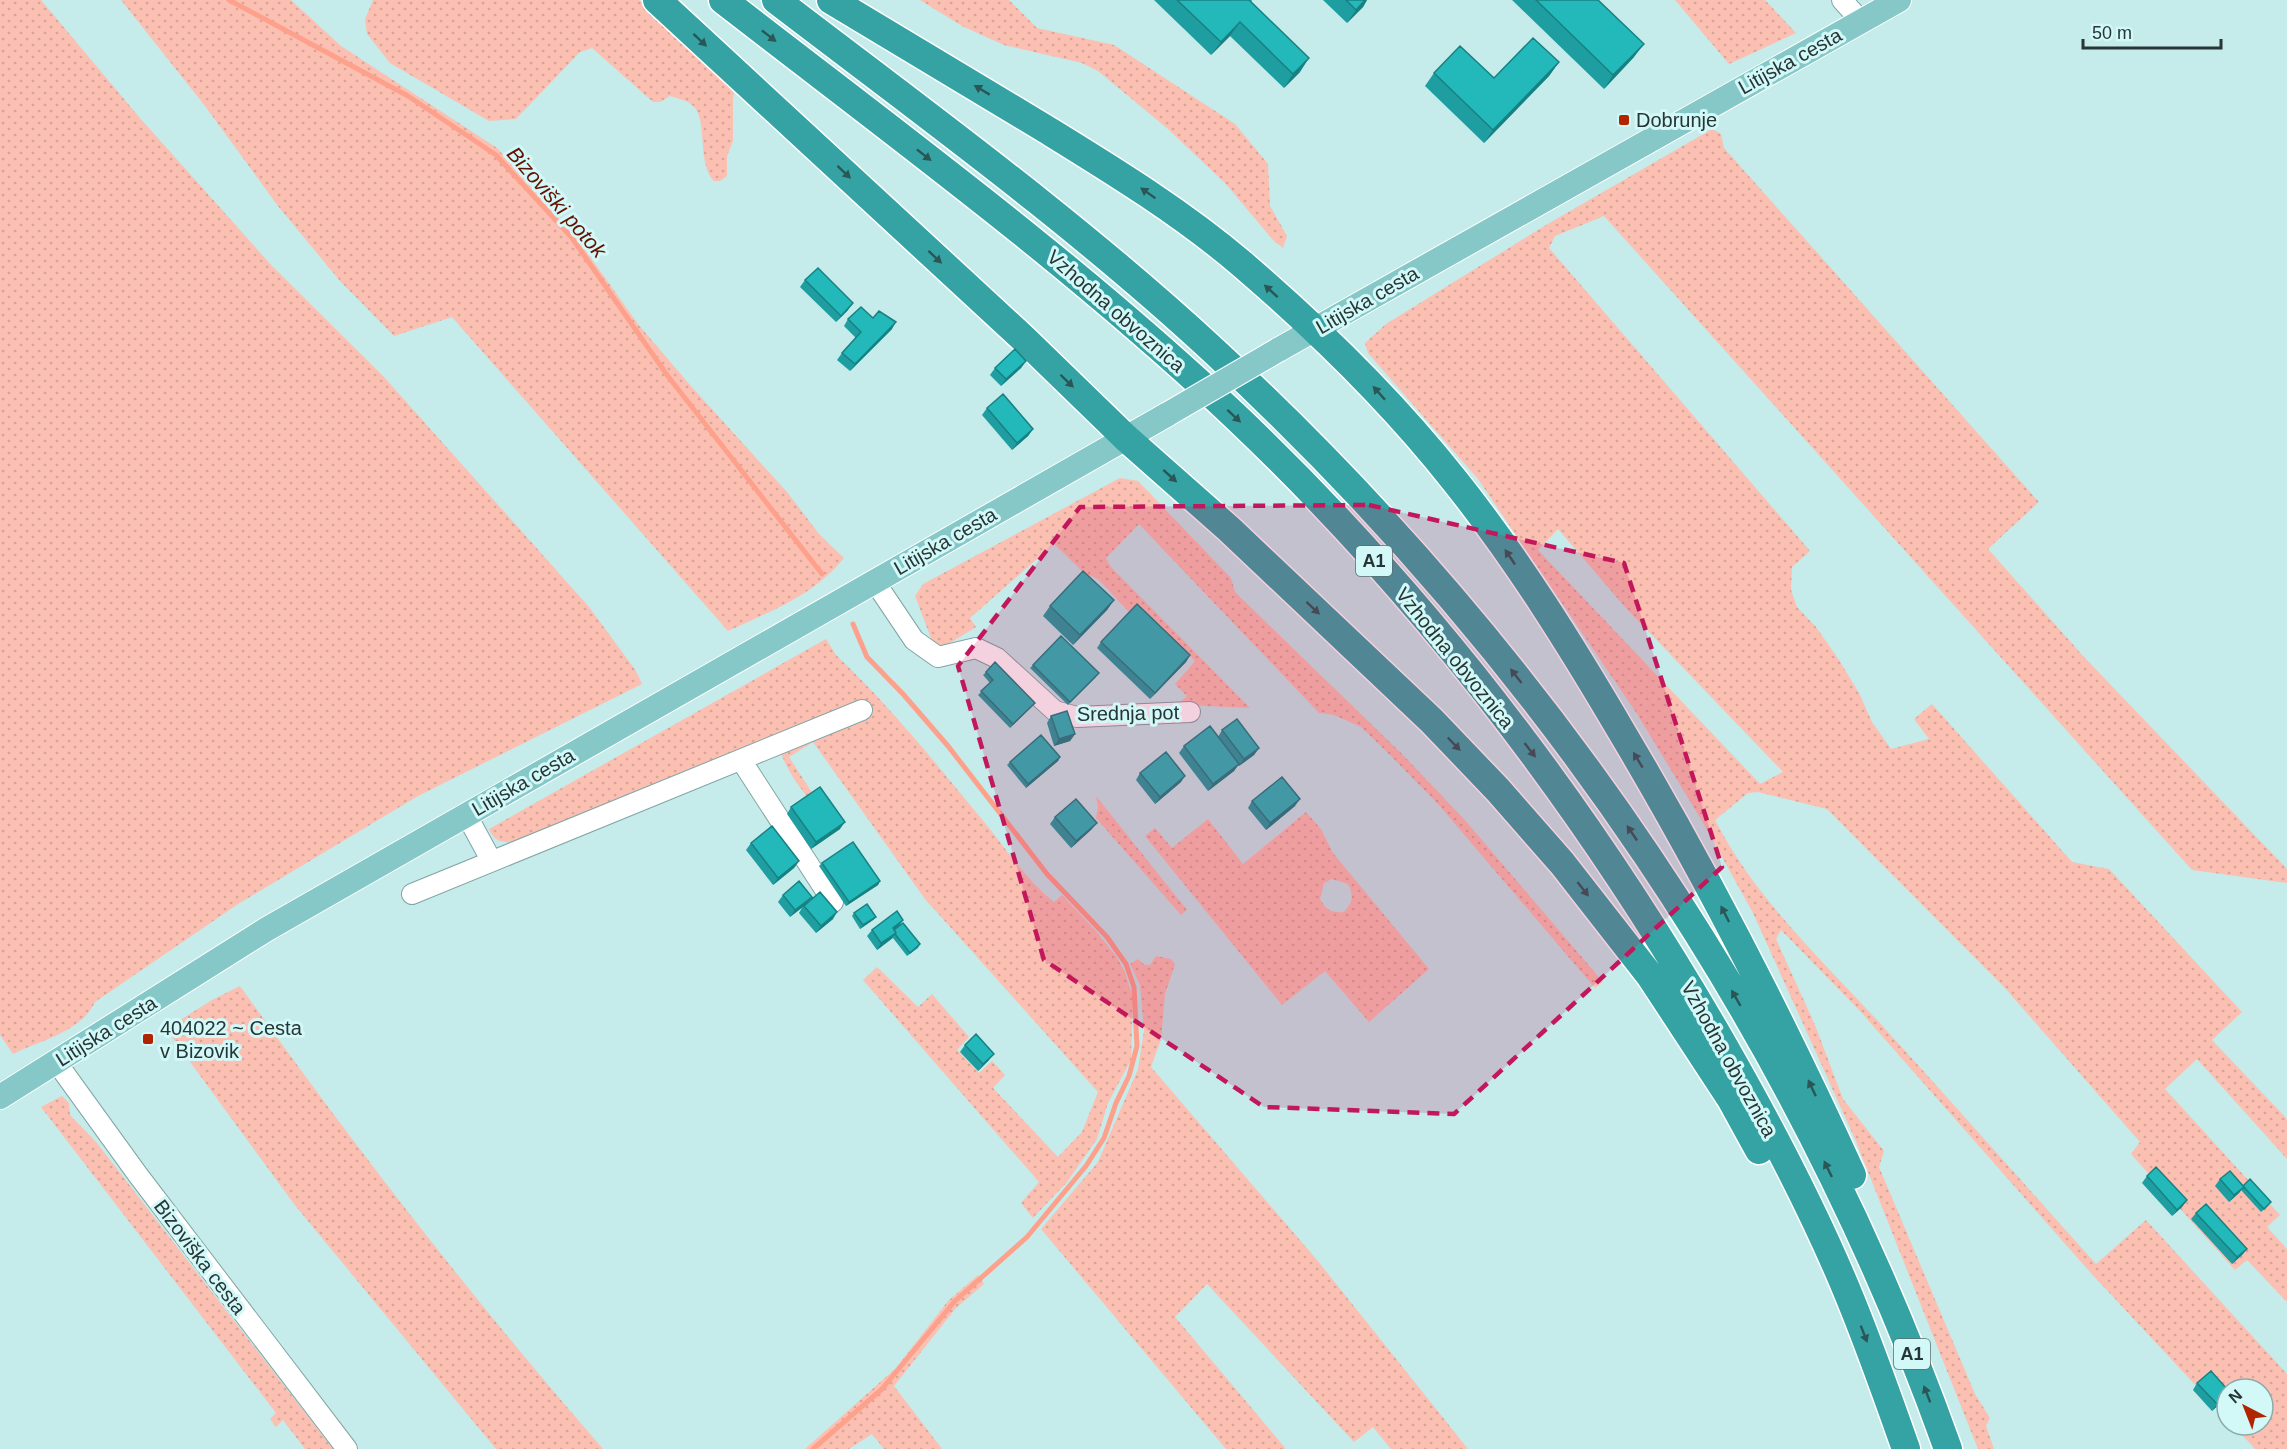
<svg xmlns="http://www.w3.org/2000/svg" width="2287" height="1449" viewBox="0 0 2287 1449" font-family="Helvetica,sans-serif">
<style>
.grass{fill:url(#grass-dots);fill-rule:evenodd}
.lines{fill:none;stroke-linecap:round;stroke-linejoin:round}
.stream{stroke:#fea18c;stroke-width:5}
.minor-casing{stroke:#81a5a5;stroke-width:22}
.major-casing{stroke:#fff;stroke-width:26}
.highway-casing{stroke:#fff;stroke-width:31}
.minor{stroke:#fff;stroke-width:20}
.major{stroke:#86c7c8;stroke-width:24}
.highway{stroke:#35a2a3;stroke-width:28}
.major-bridge-casing{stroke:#fff;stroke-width:26;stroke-linecap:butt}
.major-bridge{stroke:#86c7c8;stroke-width:24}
.wall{fill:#1e9ea0}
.shaded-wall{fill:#188182}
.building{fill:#23b8ba;stroke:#188182;stroke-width:1.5}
.oneway{fill:#2a5656}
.marked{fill:#c2185b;fill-opacity:0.2;stroke:#c2185b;stroke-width:4.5;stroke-dasharray:12 8;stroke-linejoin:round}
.poi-dot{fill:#b02500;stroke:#d2f8f8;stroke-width:2}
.labels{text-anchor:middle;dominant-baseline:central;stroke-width:6;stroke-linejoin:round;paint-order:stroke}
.shield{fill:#d2f8f8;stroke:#5a7070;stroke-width:1.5}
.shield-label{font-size:18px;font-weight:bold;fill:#263535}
.street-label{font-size:20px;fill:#263535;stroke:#d2f8f8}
.poi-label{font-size:20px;fill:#263535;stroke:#d2f8f8;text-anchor:start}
.water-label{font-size:21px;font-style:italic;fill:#631201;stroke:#d2f8f8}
</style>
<defs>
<pattern id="grass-dots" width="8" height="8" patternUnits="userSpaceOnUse" patternTransform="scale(1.5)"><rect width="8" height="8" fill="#fbc0b2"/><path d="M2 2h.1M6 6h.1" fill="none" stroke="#d7a69a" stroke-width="1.8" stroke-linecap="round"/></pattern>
</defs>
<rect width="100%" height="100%" fill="#c5ebeb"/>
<!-- grass -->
<path class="grass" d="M0,0H41L139,117L272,266L384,377L589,607L636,671L642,684L418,796L238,904L95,1002C81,1032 41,1040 13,1054L0,1035Z
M121,0H291L341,46L497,148L578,240L638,324L690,385L787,492L819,534L844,558C813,596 771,611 728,631L452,317L394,336L340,281L278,206L205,106Z
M373,0H639L735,90L733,98V141L727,156V176L720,181H714C696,163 709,118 692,105C687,100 676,98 670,96L660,102H653L592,48L580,52L516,119L489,121L390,63L367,34L365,19Z
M920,0H1009L1037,28L1114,45L1235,124L1268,164L1270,206L1287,236L1283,248L1274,241L1225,183L1168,129L1098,71L1082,63L1004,45L962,26Z
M1675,0H1765L1796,33L1729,64Z
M1712,129L1721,134L1724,148L2039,502L1988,549L2084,657L2287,869V883L2192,870L1604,216L1555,236L1549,248L1810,551L1792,567L1791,590L1797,607L1816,627L1839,660L1859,693L1872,722L1891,749L1929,739L1914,719L1932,704L2072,862L2109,869L2242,1012L2212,1040L2287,1119V1159L2197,1059L2165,1089L2280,1215L2267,1227L2287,1249V1302L2247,1260L2235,1270L2131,1154L2140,1142L2004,987L1827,809L1758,792L1748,793L1715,820C1755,898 1819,957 1877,1020C1951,1101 2023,1183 2096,1264L2146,1220L2287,1374V1449H2255L2233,1425H2263V1389H2227V1419L2089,1271L1859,1010L1781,930L1776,939L1815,1025L1843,1099L1884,1151L1879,1167L1975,1394L1990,1418L1986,1426L1994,1449H1978L1855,1139L1753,913L1702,821L1637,714L1478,479L1368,353L1365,343L1386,324L1546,225ZM1558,529L1625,607L1783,772L1760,784L1538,550Z
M1120,478L1138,481L1231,578L1235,592L1402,754L1464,819L1603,982L1595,988L1438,804L1390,755L1361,727L1334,715L1319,713L1139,524L1106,558L1111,567L1250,708L1182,705L1181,701L1187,696L1175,684L1195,661L1167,633L1157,642L1098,579L1084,573L1054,544L970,618L976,627L942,648L934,646L915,596L923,584Z
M826,639L836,655C891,707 937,765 985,823C1007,850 1026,880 1054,902L1062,895L1096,931L1116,956L1125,972L1133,998L1131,1060L1108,1103L1097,1139L1067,1182L1033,1218L1021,1203L1039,1182L863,980L877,967L918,1007L932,994L969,1037L957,1050L979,1073L992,1061L1005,1075L993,1088L1058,1157L1082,1132L1098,1092L925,899L813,742L789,757L831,822C811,803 788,776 780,750L873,711L864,699L514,842C502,843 494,841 489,829Z
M1096,796L1187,910L1181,915L1096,818L1098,808Z
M1306,812L1321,829L1333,853L1429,969L1369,1022L1325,971L1282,1005L1145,836L1155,828L1172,848L1208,819L1243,864ZM1332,879L1348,884C1354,896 1353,902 1344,912C1331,913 1326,910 1320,899L1324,883Z
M1156,956L1171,959L1175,964L1165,994L1161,1039L1151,1067L1317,1260L1468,1449H1391L1373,1427L1354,1442L1207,1284L1175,1317L1286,1449H1226L1041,1229L1098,1162L1138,1069L1144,1031L1140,985L1130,964L1138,959L1145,965H1150Z
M240,986C354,1146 474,1301 603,1449H496L294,1204L166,1029L212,1000Z
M62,1096L69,1103L70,1115L97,1143L333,1449H305L283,1420L276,1427L270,1419L276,1413L41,1107Z
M978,1275L984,1284L956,1308L894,1386L942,1449H884L872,1434L849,1449H805L896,1368L948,1301Z"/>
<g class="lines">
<!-- stream -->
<path class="stream" d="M229,0L408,96L496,155L572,238L667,375L822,574
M813,1449L882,1389L954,1302L1027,1237L1086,1166L1104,1138L1116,1103L1129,1076L1137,1046L1134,987L1126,964L1107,937L1047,874L948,746L903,694L867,657L853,624"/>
<defs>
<path id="minor" d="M1842,0L1861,21
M875,582L914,640L938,657L976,648L997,658L1055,711L1077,717L1190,712
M741,760L833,902
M466,814L491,860
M412,894L862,710
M57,1063L138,1175L347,1449"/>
<path id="major" d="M1278,350L1899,0
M0,1097L267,929L1168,414"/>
<path id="highway" d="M657,0L1025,340L1126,438L1229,529L1432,721L1498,790L1562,863L1651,977L1731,1099L1759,1150
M723,0C897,135 1075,265 1235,416C1427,598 1589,812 1721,1041C1765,1118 1807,1197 1842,1279C1866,1335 1886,1392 1906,1449
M776,0C925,114 1077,224 1214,351C1540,652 1799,1030 1948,1449
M831,0C902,42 973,85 1044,128C1112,170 1181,212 1242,264C1319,330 1392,401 1455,481C1518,560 1572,647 1623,734C1708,877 1783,1024 1852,1175"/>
</defs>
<!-- minor casing -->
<use href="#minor" class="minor-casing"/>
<!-- major casing -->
<use href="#major" class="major-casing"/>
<!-- highway casing -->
<use href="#highway" class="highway-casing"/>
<!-- minor -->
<use href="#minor" class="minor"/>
<!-- major -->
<use href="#major" class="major"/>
<!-- highway -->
<use href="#highway" class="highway"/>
<defs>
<path id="major-bridge" d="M1168,414L1278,350"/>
</defs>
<!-- major-bridge casing -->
<use href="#major-bridge" class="major-bridge-casing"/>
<!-- major-bridge -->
<use href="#major-bridge" class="major-bridge"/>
</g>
<!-- wall -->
<path class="wall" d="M1154,0H1252L1251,2L1300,72L1284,88L1230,36L1211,55Z
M1323,0H1367L1363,7L1347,23Z
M1512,0H1598L1634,57L1604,89Z
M1559,62L1549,76L1484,143L1425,86L1434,73L1494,78Z
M805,280L848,310L836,322L800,287Z
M873,318L892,329L850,371L837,360L842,353L856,338L844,326L848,319Z
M1026,361L1021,368L1001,386L990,375L995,368Z
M987,408L1033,429L1028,436L1012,450L982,415Z
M1114,600L1107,610L1073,645L1043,616L1050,606Z
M1101,642L1190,655L1186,662L1150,699L1097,648Z
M1033,665L1096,677L1068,705L1030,668Z
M986,672L1035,703L1010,728L978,695L990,683L983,675Z
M1051,716L1075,734L1070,741L1054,746L1047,723Z
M1222,730L1259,748L1254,755L1239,766L1238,765L1234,771L1208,791L1179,753L1184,746L1218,737Z
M1060,757L1058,761L1026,788L1007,765L1010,762Z
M1140,773L1181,782L1155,804L1136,780Z
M1252,801L1295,806L1266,830L1248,808Z
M791,807L840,829L811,849L787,814Z
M1055,817L1092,829L1071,848L1050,824Z
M751,843L799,861L794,868L773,885L746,850Z
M822,863L880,881L878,885L846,906L819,866Z
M783,895L807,903L833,919L816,933L799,913L803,906L790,917L778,902Z
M854,913L876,917L873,920L860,929L852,916Z
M903,920L898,927L894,930L920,944L918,948L907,956L893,938L877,950L867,936L872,930Z
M965,1045L989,1060L978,1071L960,1052Z
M2147,1176L2187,1200L2182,1207L2172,1216L2142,1183Z
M2220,1179L2243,1186L2268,1206L2261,1212L2241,1190L2239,1193L2229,1202L2215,1186Z
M2196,1213L2247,1249L2242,1255L2232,1264L2191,1219Z
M2197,1383L2227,1389V1396L2212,1411L2193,1390Z"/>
<!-- shaded-wall -->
<path class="shaded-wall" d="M1365,0H1367L1363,7L1347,23L1356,10Z
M1240,22L1230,36L1211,55L1221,42Z
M1644,44L1634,57L1604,89L1613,75Z
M1309,58L1300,72L1284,88L1293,74Z
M1559,62L1549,76L1484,143L1493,130Z
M853,303L848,310L836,322L841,316Z
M896,322L892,329L850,371L855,364Z
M1026,361L1021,368L1001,386L1006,379Z
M1033,429L1028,436L1012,450L1017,443Z
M1114,600L1107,610L1073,645L1080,635Z
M1190,655L1186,662L1150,699L1155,693Z
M1035,703L1010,728L1013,724Z
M1075,734L1070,741L1054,746L1059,739Z
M1259,748L1254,755L1239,766L1244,759Z
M1060,757L1058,761L1026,788L1028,784Z
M1239,764L1234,771L1208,791L1213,784Z
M1185,776L1181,782L1155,804L1160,797Z
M1300,799L1295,806L1266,830L1270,823Z
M845,822L840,829L811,849L816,842Z
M1097,823L1092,829L1071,848L1076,841Z
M799,861L794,868L773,885L778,878Z
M880,881L878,885L846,906L849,902Z
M812,897L807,904L790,917L795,910Z
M837,912L833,919L816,933L821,926Z
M876,917L873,920L860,929L863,925Z
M903,920L898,927L888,934L893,928Z
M896,933L891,939L877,950L881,943Z
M994,1054L989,1060L978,1071L983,1064Z
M2244,1187L2239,1193L2229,1202L2234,1195Z
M2187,1200L2182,1207L2172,1216L2177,1210Z
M2247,1249L2242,1255L2232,1264L2237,1257Z
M2227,1395L2225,1399L2212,1411L2217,1404Z"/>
<!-- building -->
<path class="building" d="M1177,0H1249L1309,58L1293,74L1240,22L1221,42Z
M1346,0H1365L1356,10Z
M1536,0H1598L1644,44L1613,75Z
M1533,38L1559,62L1493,130L1434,73L1460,46L1494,78Z
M818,268L853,303L841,316L805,280Z
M861,307L873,318L879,311L896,322L855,364L842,353L861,332L848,319Z
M1015,349L1026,361L1006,379L995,368Z
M1003,394L1033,429L1017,443L987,408Z
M1083,571L1114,600L1080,635L1050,606Z
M1137,604L1190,655L1155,693L1101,642Z
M1061,636L1099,673L1070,702L1033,665Z
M995,662L1035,703L1013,724L981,691L993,680L986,672Z
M1067,711L1075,734L1059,739L1051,716Z
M1237,719L1259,748L1244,759L1222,730Z
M1210,726L1239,764L1213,784L1184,746Z
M1041,735L1060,757L1028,784L1010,762Z
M1166,752L1185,776L1160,797L1140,773Z
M1282,777L1300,799L1270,823L1252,801Z
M820,787L845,822L816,842L791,807Z
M1076,799L1097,823L1076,841L1055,817Z
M772,826L799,861L778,878L751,843Z
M853,842L880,881L849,902L822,863Z
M799,881L812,897L795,910L783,895Z
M820,892L837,912L821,926L804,906Z
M867,904L876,917L863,925L854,913Z
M897,911L903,920L893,928L896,933L881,943L872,930Z
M903,923L920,944L910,953L895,934L896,933L894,930Z
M976,1034L994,1054L983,1064L965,1045Z
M2156,1167L2187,1200L2177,1210L2147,1176Z
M2230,1171L2244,1187L2234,1195L2220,1179Z
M2250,1179L2271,1202L2264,1209L2243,1186Z
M2206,1204L2247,1249L2237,1257L2196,1213Z
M2211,1371L2227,1389V1395L2217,1404L2197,1383Z"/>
<!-- one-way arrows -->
<defs><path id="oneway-solid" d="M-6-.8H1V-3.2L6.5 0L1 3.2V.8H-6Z" transform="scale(1.5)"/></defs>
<g class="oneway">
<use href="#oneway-solid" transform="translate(769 36) rotate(38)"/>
<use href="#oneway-solid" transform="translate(700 40) rotate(43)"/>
<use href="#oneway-solid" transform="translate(982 90) rotate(-149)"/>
<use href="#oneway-solid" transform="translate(924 155) rotate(38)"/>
<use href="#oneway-solid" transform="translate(844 172) rotate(43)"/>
<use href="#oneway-solid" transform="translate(1148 193) rotate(-145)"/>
<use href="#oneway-solid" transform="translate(935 257) rotate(43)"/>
<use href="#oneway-solid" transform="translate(1271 291) rotate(-138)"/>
<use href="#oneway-solid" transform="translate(1067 381) rotate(44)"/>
<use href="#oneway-solid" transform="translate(1379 393) rotate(-132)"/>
<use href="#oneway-solid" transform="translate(1234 416) rotate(43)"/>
<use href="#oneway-solid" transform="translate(1170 476) rotate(42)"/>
<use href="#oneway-solid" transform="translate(1510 557) rotate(-124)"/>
<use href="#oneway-solid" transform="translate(1313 608) rotate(43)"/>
<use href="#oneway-solid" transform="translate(1516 676) rotate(-128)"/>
<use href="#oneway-solid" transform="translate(1454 744) rotate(46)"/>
<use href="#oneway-solid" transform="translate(1530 750) rotate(52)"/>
<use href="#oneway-solid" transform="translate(1638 760) rotate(-121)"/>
<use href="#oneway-solid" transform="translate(1632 833) rotate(-124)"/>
<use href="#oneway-solid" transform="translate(1583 889) rotate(52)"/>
<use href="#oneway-solid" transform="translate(1725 914) rotate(-117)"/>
<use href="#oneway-solid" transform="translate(1736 998) rotate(-120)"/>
<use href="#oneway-solid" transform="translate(1812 1088) rotate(-115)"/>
<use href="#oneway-solid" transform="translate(1828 1169) rotate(-116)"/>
<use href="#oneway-solid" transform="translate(1864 1334) rotate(69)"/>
<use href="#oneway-solid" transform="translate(1927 1394) rotate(-111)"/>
</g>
<!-- marked area -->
<path class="marked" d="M1369,505L1624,563L1722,867L1454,1114L1264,1107L1044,960L958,666L1080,507Z"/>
<!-- markers -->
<g class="poi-dot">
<rect x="1618" y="114" width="12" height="12" rx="3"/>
<rect x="142" y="1033" width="12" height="12" rx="3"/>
</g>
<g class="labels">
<!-- shield labels -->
<g class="shield">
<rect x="1356" y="546" width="36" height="30" rx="4.5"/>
<rect x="1894" y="1339" width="36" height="30" rx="4.5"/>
</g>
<g class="shield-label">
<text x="1374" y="561">A1</text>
<text x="1912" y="1354">A1</text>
</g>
<!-- street labels -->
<g class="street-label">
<text transform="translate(1790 61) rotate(-29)">Litijska cesta</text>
<text transform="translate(1367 300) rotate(-30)">Litijska cesta</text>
<text transform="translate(1116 311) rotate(41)">Vzhodna obvoznica</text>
<text transform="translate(945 541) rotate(-30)">Litijska cesta</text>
<text transform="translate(1455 658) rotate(51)">Vzhodna obvoznica</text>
<text transform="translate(1128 713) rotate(-1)">Srednja pot</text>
<text transform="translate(523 782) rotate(-30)">Litijska cesta</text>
<text transform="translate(106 1031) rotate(-32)">Litijska cesta</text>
<text transform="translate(1729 1059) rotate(61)">Vzhodna obvoznica</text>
<text transform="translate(200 1257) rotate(53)">Bizoviška cesta</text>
</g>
<!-- poi labels -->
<g class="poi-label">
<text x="1636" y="120">Dobrunje</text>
<text x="160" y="1028">404022 ~ Cesta<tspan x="160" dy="23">v Bizovik</tspan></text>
</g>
<!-- water labels -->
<g class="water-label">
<text transform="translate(557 202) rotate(49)">Bizoviški potok</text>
</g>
</g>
<!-- north arrow -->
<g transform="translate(2245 1407) rotate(318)"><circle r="28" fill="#d2f8f8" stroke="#8daaaa" stroke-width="1.5"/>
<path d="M0-4.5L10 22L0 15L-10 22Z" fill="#b02500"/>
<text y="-9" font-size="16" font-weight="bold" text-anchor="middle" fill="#263535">N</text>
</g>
<!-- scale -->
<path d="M2083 39v9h138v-9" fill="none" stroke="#263535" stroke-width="3"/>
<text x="2092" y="39" font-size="18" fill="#263535" stroke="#d2f8f8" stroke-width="4.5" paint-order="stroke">50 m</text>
</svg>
